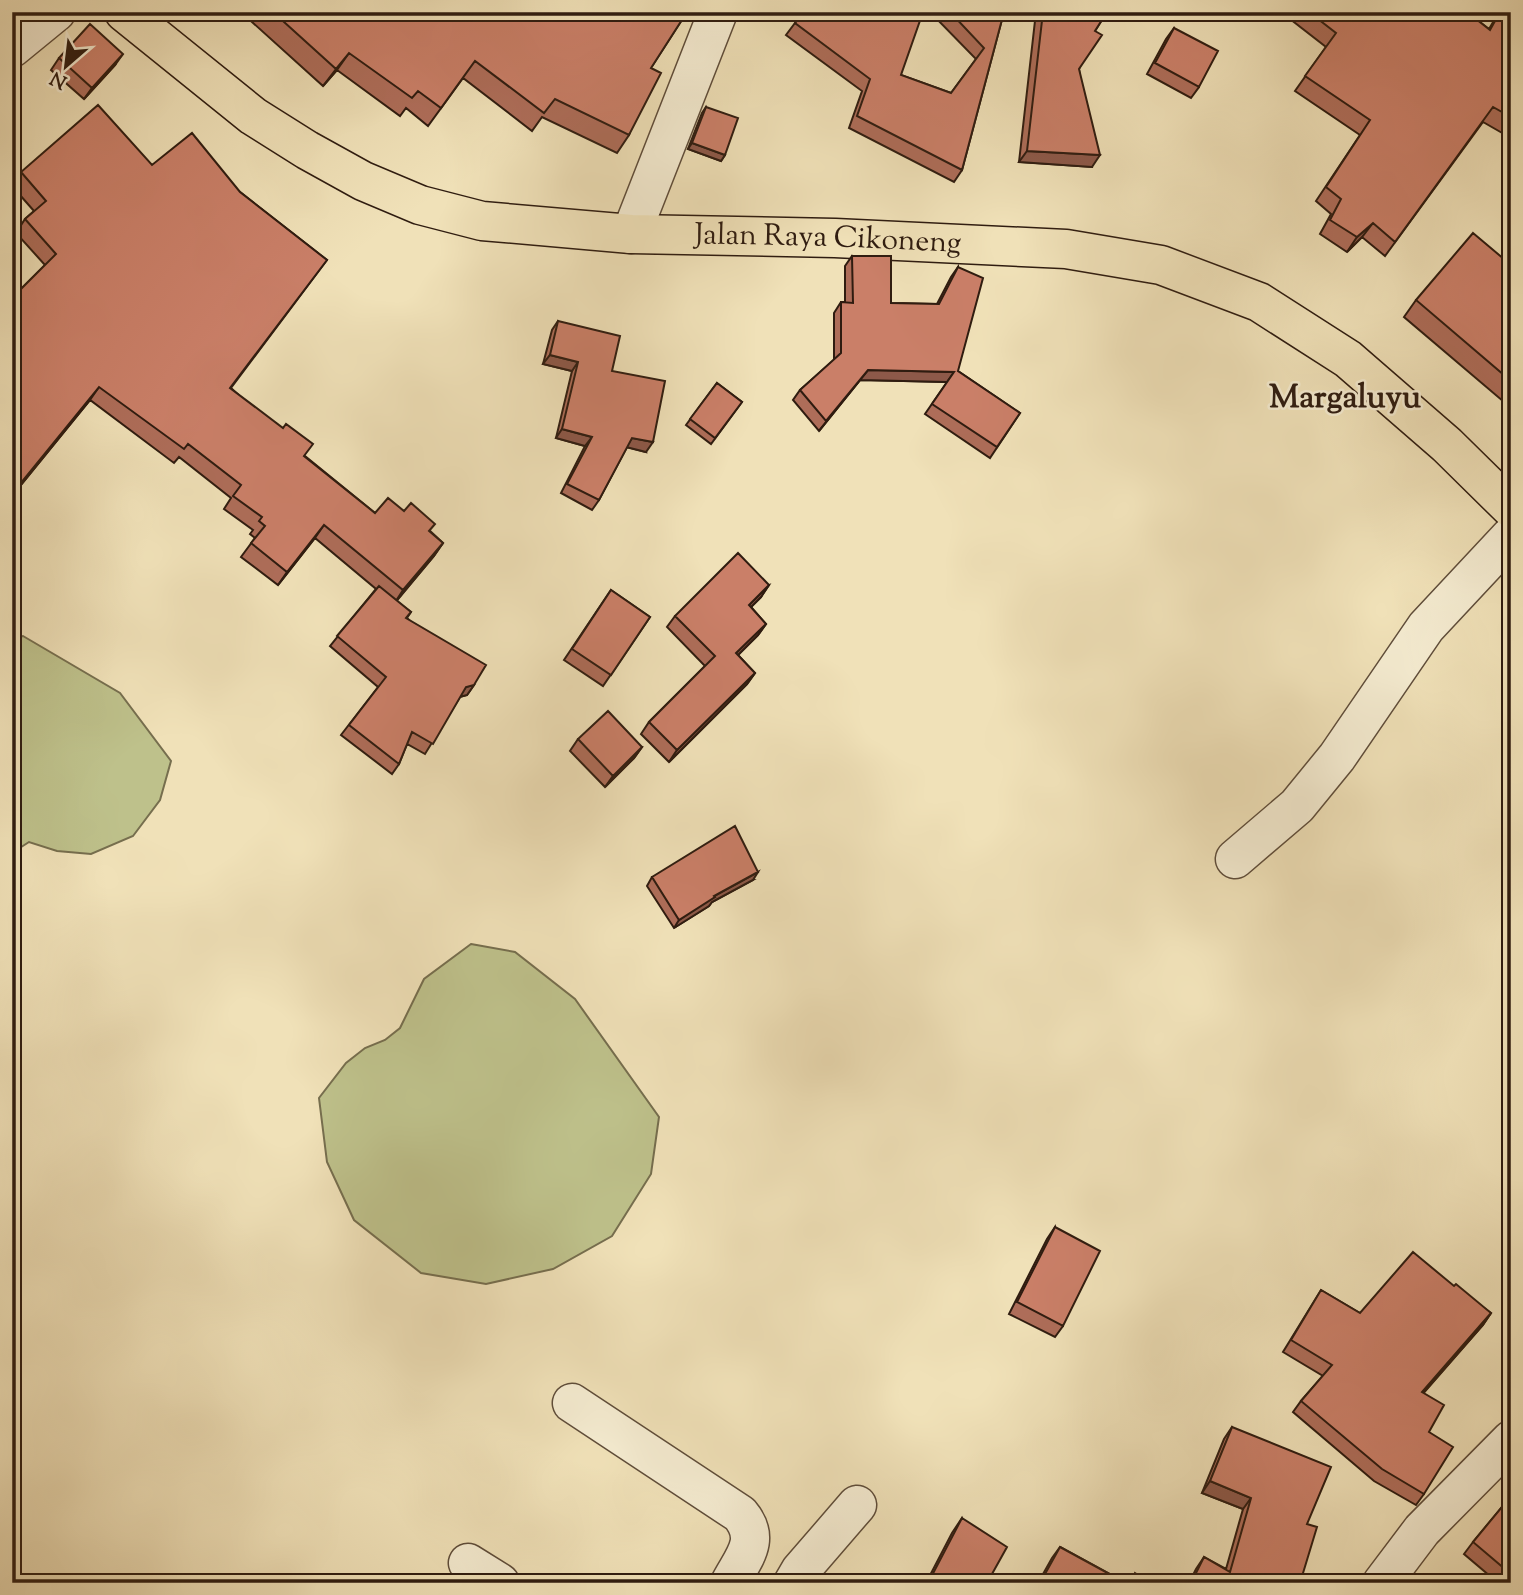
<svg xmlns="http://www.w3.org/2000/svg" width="1523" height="1595" viewBox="0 0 1523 1595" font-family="'Sorts Mill Goudy',serif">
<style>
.green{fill:#bec18b;stroke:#766e4e;stroke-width:2}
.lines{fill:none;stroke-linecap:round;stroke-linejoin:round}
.street-casing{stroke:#5f4d3a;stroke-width:41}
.highway-casing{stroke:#2f1c10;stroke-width:41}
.street{stroke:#f5ecd1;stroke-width:38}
.highway{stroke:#f0e1b8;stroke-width:38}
.wall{fill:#ae6d59;stroke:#2f1c10;stroke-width:2}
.shaded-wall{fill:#8d5949;stroke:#2f1c10;stroke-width:2}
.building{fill:#ca7f68;stroke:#2f1c10;stroke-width:2}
.labels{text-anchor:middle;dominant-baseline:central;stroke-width:5;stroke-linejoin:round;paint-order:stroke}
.street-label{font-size:30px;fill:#2f1c10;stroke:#f5ecd1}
.quarter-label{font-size:33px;font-weight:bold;fill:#2f1c10;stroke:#f5ecd1}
</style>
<rect width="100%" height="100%" fill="#f0e1b8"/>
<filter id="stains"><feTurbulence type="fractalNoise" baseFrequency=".00286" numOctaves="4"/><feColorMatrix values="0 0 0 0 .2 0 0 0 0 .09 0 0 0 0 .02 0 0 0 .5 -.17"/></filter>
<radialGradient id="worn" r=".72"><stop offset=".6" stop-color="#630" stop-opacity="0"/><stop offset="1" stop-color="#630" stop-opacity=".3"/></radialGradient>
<!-- green -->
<path class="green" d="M23,636L120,693L171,761L160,800L133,836L91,854L57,851L29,842L12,853V638Z
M471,944L515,952L575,999L659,1117L651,1174L612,1236L553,1269L486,1284L421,1273L354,1220L327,1162L319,1098L346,1063L365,1048L385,1040L400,1028L424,979Z"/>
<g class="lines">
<defs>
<path id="street" d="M12,48L56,12
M631,234L718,12
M1235,859L1297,806L1337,757L1426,627L1511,536
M572,1403L740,1514C762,1540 743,1558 730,1583
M468,1563L500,1583
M793,1583L800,1571L857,1505
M1382,1583L1422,1530L1511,1440"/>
<g id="highway">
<path id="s1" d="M124,12L253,116L307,150L363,181L420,205L482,221L631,234L835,238L1066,249L1161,265L1259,302L1348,359L1447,445L1511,508"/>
</g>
</defs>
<!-- street casing -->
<use href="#street" class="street-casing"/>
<!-- highway casing -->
<use href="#highway" class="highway-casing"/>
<!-- street -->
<use href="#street" class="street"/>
<!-- highway -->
<use href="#highway" class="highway"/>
</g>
<!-- wall -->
<path class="wall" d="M241,12H687L651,68L629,135L617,153L542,117L532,131L463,78L428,126L406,108L400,116L337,70L323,86Z
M930,12H1004L962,170L954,182L849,128L862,91L786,35L795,23L901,75L951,93L976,59Z
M1036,12H1107L1095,31L1079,69L1092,167L1019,162Z
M1281,12H1467L1489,29L1499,12H1511V124L1504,134L1483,122L1385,256L1362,237L1347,252L1320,234L1331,214L1316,201L1360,135L1295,91L1326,47Z
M1174,28L1199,87L1191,98L1147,74L1166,39Z
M59,58L115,65L84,99L51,70Z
M706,107L725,155L721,161L688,149L702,113Z
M152,165L240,192L327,260L231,388L305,456L375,513L430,531L443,543L434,556L396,601L411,612L407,618L474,685L467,695L460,697L425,754L407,744L399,764L392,774L341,735L378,687L330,646L376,589L315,538L278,585L241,557L255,538L250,534L253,530L224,509L231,498L179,457L174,463L90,400L12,496V298L45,265L16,233L25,219L34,211L12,186V184L21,172Z
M852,256L891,303L937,304L951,277L958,267V371L1020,413L990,458L925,414L947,382L860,380L819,431L793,400L800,390L834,360V313L841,302H845V266Z
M1511,265V395L1504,402L1404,317L1416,300Z
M558,321L612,371L646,452L627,447L599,500L592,510L561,493L585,446L556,438L572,371L543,364L552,330Z
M717,383L742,402L711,444L686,425Z
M769,585L761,597L751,607L766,624L758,635L738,655L755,673L747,684L669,762L641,734L649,722L705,666L667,627L675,616Z
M611,590L650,617L603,686L564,660Z
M578,739L642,747L634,758L605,787L570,751Z
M652,877L753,880L712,902L709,906L674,928L647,886Z
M1055,1227L1063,1326L1055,1337L1009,1314L1047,1239Z
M1454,1286L1491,1313L1483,1325L1423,1393L1429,1432L1424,1494L1416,1505L1374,1481L1293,1412L1301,1401L1323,1376L1283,1352L1321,1290L1360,1313Z
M1232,1427L1307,1524L1300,1583H1189L1196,1569L1204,1557L1226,1569L1243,1509L1202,1493L1224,1439Z
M1511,1496V1583L1497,1582L1464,1554L1473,1542Z
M962,1518L987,1583H926L952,1533Z
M1060,1547L1126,1583H1038L1052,1558Z"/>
<!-- shaded-wall -->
<path class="shaded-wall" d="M14,12H20L12,20V14Z
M349,53L337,70L323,86L336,69Z
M123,54L115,65L84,99L92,88Z
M692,143L725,155L721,161L688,149Z
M1027,151L1100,155L1092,167L1019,162Z
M1373,223L1362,237L1347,252L1357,237Z
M550,355L578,362L572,371L543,364Z
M868,370L954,372L947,382L860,380L819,431Z
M99,387L90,400L12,496V494Z
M562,429L592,437L585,446L556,438Z
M632,438L653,442L646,452L626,447Z
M324,525L315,538L278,585L287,572Z
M443,543L434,556L394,604L403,590Z
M769,585L761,597L741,617L749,605Z
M766,624L758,635L728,665L736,653Z
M755,673L747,684L669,762L677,750Z
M474,685L467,695L459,697L466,687Z
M642,747L634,758L605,787L613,776Z
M758,872L753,880L712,902L709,906L674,928L679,920L714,896Z
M1491,1313L1483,1325L1414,1404L1422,1392Z
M1210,1481L1251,1498L1243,1509L1202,1493Z
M1272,1576L1291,1583H1267Z"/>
<!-- building -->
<path class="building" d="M273,12L635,13L687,12L651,68L661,73L629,135L555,99L544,113L475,61L441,108L418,91L412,98L349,53L336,69Z
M804,12H923L901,75L951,93L984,48L950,12H1004L962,170L857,116L870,79L795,23Z
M1043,12H1107L1095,31L1102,35L1079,69L1100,155L1027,151Z
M1309,12H1467L1490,30L1500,12H1511V117L1493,107L1395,242L1373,223L1357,237L1330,220L1341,199L1326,187L1370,120L1305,76L1336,33Z
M90,24L123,54L92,88L59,58Z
M1174,28L1218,51L1199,87L1155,63Z
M98,105L152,165L192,133L240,192L327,260L230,388L283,428L286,424L313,444L304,456L375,513L388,498L404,511L411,503L435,524L429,531L443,543L403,590L324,525L287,572L251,543L265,526L259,521L262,517L233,496L241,485L188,444L184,449L99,387L12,494V298L56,254L25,219L46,201L21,172Z
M706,107L738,118L725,155L692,143Z
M1473,233L1511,265V381L1416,300Z
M852,256H891V303L939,304L958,267L983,278L958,371L1020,413L997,447L932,404L954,372L868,370L826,421L800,390L841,353V302L853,303Z
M558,321L620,336L612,371L665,381L653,442L632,438L599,500L567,484L592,437L562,429L578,362L550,355Z
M717,383L742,402L715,438L690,419Z
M738,553L769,585L749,605L766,624L736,653L755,673L677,750L649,722L715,656L675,616Z
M379,586L411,612L406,618L486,665L474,685L466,687L433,744L412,732L399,764L349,725L386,677L337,636Z
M611,590L650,617L611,675L572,649Z
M608,711L642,747L613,776L578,739Z
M735,826L758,872L714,896L715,897L679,920L652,877Z
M1055,1227L1100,1251L1063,1326L1017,1302Z
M1413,1252L1454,1286L1456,1284L1491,1313L1422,1392L1444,1405L1429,1432L1453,1447L1424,1494L1382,1469L1301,1401L1332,1365L1291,1340L1321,1290L1360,1313Z
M1232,1427L1331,1467L1307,1524L1317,1527L1300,1583H1291L1272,1576L1268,1583H1191L1204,1557L1230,1572L1251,1498L1210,1481Z
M1511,1496V1583H1497L1506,1570L1473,1542Z
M962,1518L1007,1547L987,1583H928Z
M1060,1547L1126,1583H1040Z
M1135,1573L1152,1583H1130Z"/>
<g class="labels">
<!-- street labels -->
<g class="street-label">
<text stroke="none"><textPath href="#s1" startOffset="766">Jalan Raya Cikoneng</textPath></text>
</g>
<!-- quarter labels -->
<g class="quarter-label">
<text x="1345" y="399">Margaluyu</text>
</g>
</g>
<!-- margin -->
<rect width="1523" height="1595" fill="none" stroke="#f0e1b8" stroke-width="42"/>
<rect x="14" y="14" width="1495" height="1567" fill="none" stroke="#2f1c10" stroke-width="3.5"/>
<rect x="21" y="21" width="1481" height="1553" fill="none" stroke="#2f1c10" stroke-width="2"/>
<!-- north arrow -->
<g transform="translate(66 66) rotate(208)" stroke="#f5ecd1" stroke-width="5" paint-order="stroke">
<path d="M0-5L12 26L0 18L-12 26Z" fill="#2f1c10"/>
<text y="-10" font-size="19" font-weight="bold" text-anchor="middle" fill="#2f1c10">N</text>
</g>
<rect width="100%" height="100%" filter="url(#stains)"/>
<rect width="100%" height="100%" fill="url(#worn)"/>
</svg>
